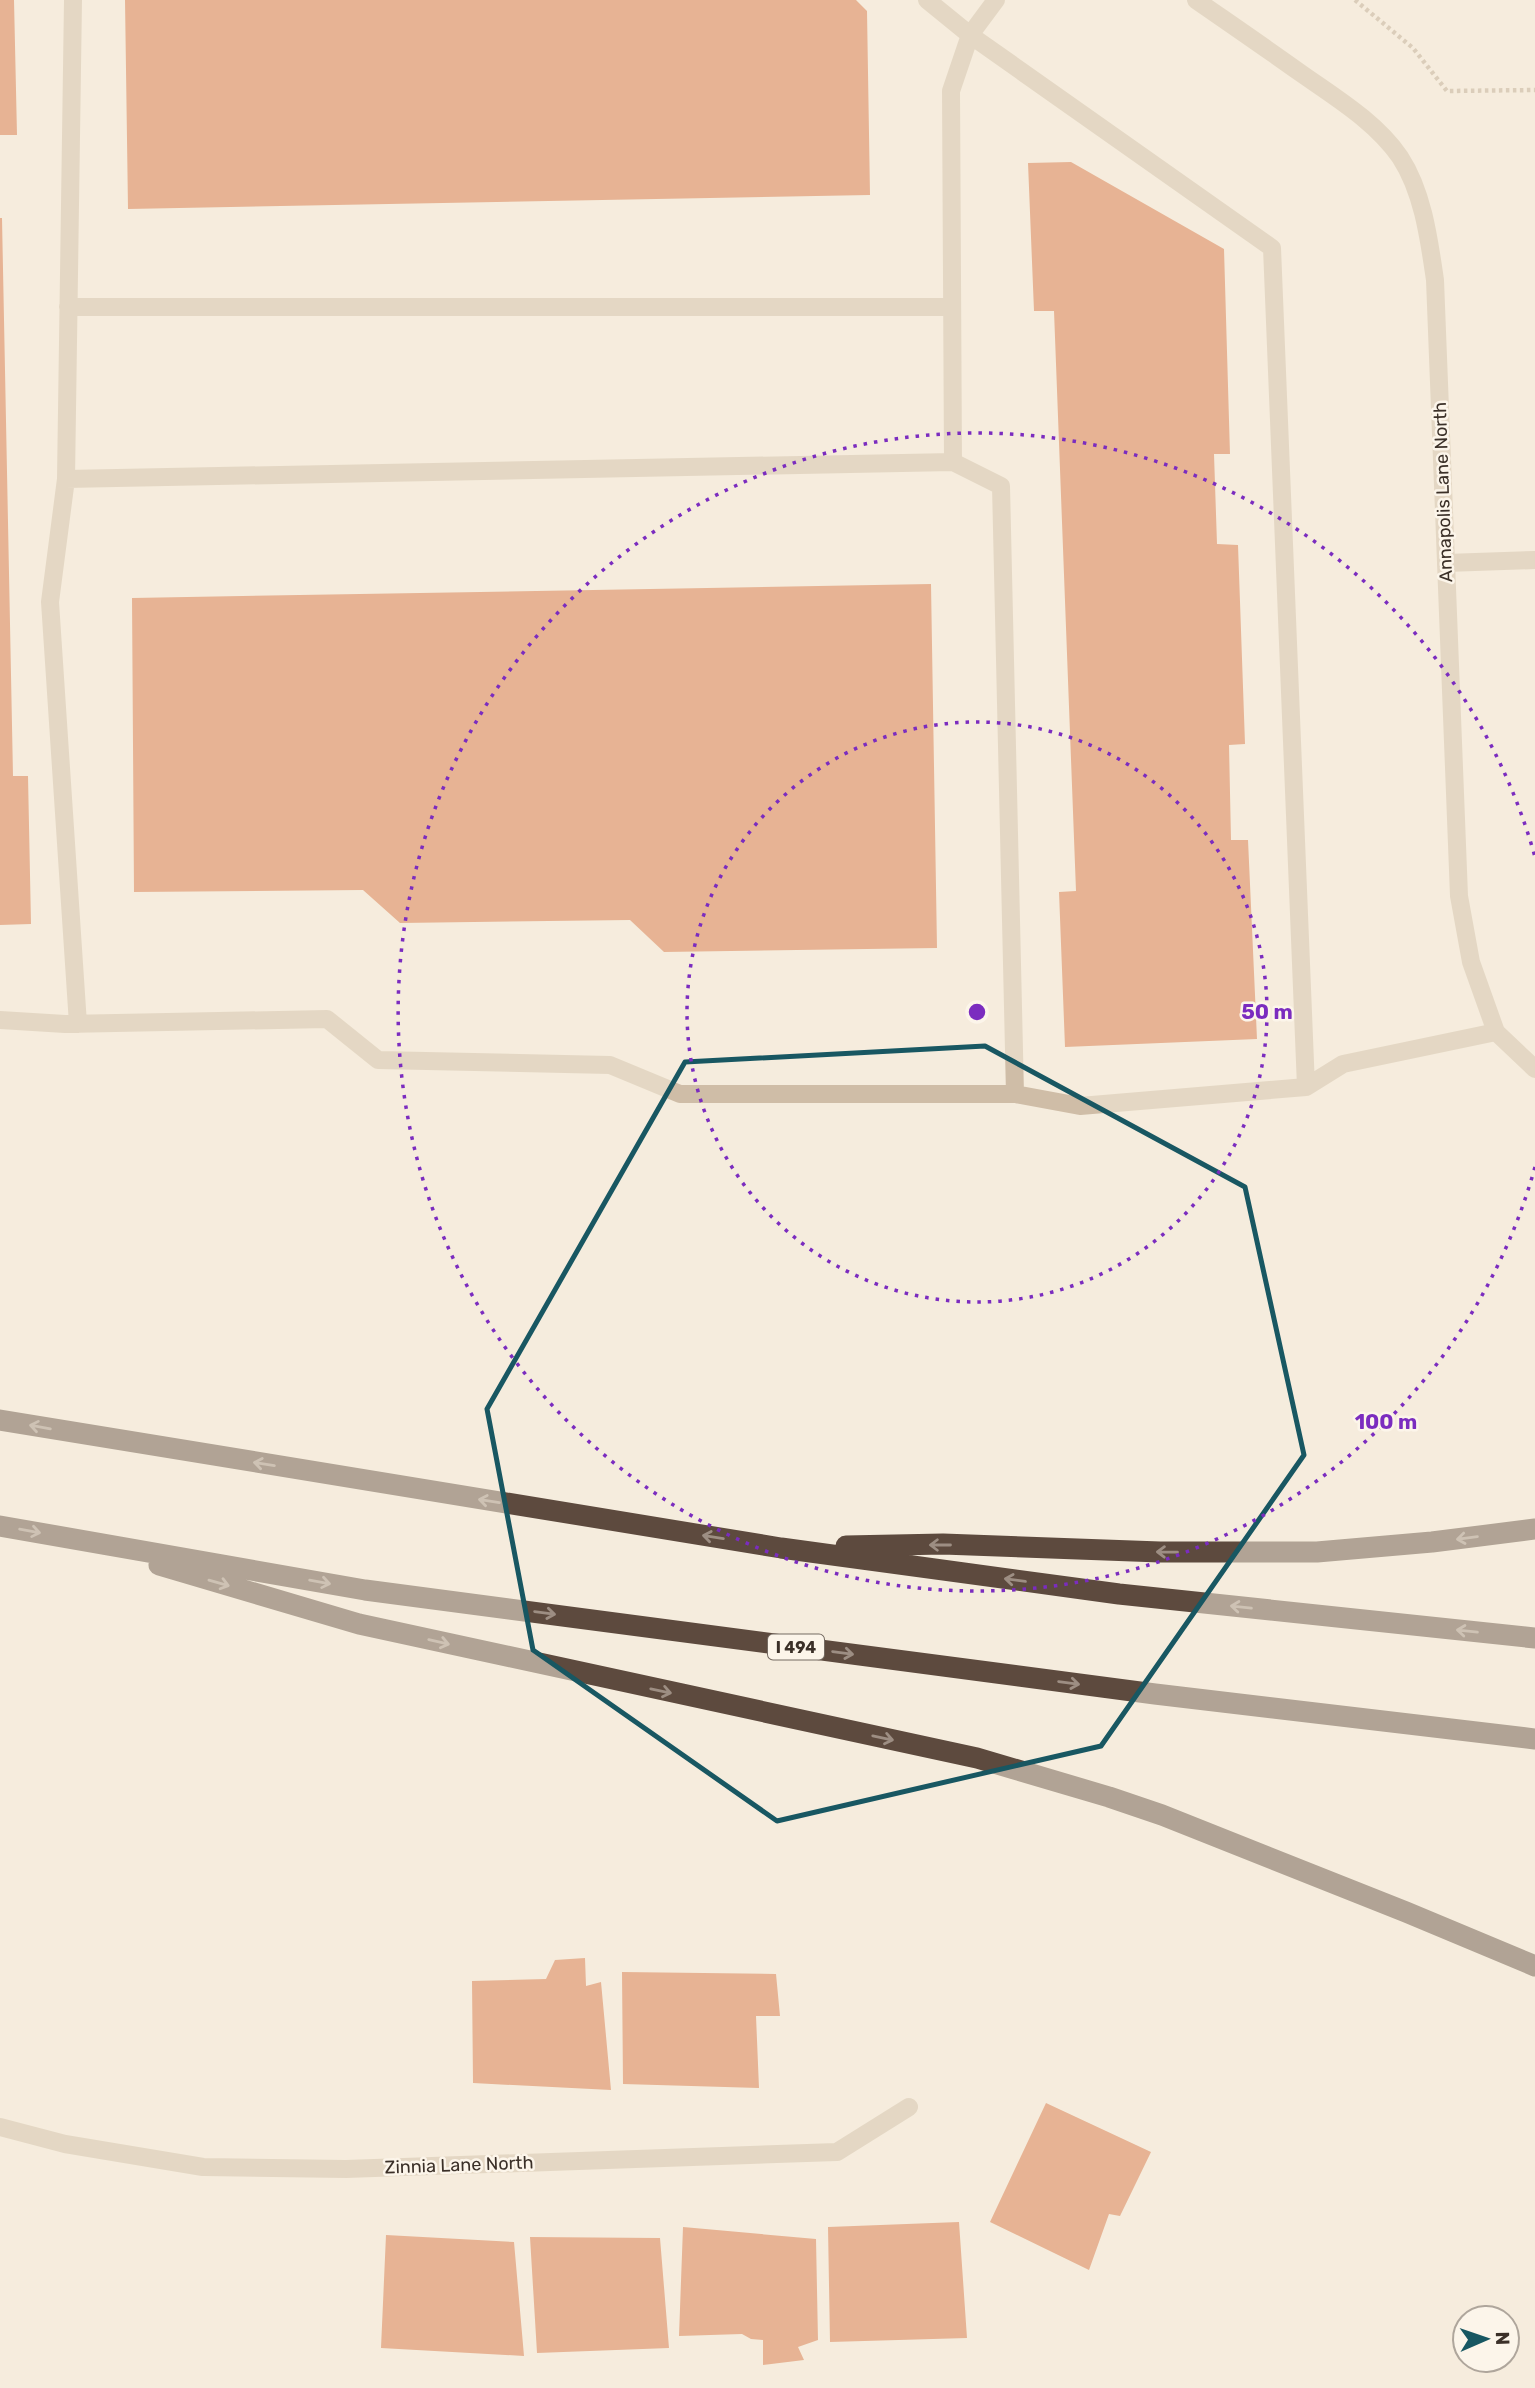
<svg xmlns="http://www.w3.org/2000/svg" width="1535" height="2388" viewBox="0 0 1535 2388" font-family="Rubik,sans-serif">
<style>
.building{fill:#d46e3d}
.lines{fill:none;stroke-linecap:round;stroke-linejoin:round}
.path{stroke:#bba791;stroke-width:4.5;stroke-dasharray:3.5 3.5;stroke-linecap:butt}
.service{stroke:#cfbda7;stroke-width:18}
.minor{stroke:#cfbda7;stroke-width:18}
.tertiary{stroke:#cfbda7;stroke-width:18}
.motorway{stroke:#5d4a3e;stroke-width:21}
.oneway{stroke:#9d8e83}
.marked{fill:none;stroke:#185762;stroke-width:5;stroke-linejoin:round}
.ring{fill:none;stroke:#7b2cbf;stroke-width:3.5;stroke-dasharray:3.5 7}
.labels{text-anchor:middle;dominant-baseline:central;stroke-width:5;stroke-linejoin:round;paint-order:stroke}
.shield{fill:#fcf5ea;stroke:#756b62;stroke-width:2}
.shield-label{font-size:16px;font-weight:bold;fill:#3b3028}
.street-label{font-size:18px;fill:#3b3028;stroke:#fcf5ea}
.centre{fill:#7b2cbf;stroke:#fcf5ea;stroke-width:3.5}
.ring-label{font-size:21px;text-anchor:middle;font-weight:bold;fill:#7b2cbf;stroke:#fcf5ea;stroke-width:5;stroke-linejoin:round;paint-order:stroke}
</style>
<rect width="100%" height="100%" fill="#f5ecdd"/>
<!-- building -->
<path class="building" d="M0,0H14L17,135H0Z
M125,0H856L867,11L870,195L128,209Z
M1071,162L1224,249L1230,454H1214L1217,544L1238,545L1245,744L1229,745L1231,840H1248L1257,1039L1065,1047L1059,892L1076,891L1054,311H1034L1028,163Z
M0,218H2L13,776H28L31,924L0,925Z
M931,584L937,948L664,952L630,920L400,923L363,890L134,892L132,598Z
M585,1958L586,1986L601,1982L611,2090L473,2083L472,1981L546,1979L555,1960Z
M622,1972L776,1974L780,2016H756L759,2088L623,2084Z
M1046,2103L1151,2152L1120,2216L1109,2214L1089,2270L990,2222Z
M959,2222L967,2338L830,2342L828,2227Z
M683,2227L816,2239L818,2340L798,2347L804,2360L763,2365V2340L751,2339L742,2334L679,2336Z
M386,2235L514,2242L524,2356L381,2348Z
M530,2237L660,2238L669,2348L537,2353Z"/>
<g class="lines">
<!-- path -->
<path class="path" d="M1355,0L1413,48L1447,91L1535,90"/>
<!-- service -->
<path class="service" d="M73,0L66,479L50,602L78,1024
M996,0L970,35L951,91L953,462L1001,486L1015,1094
M68,307H952
M66,479L953,462
M1446,563L1535,560
M0,1020L65,1024L327,1019L378,1060L610,1065L680,1094H1015L1080,1106L1306,1087L1272,248L970,35L927,0
M1306,1087L1343,1064L1496,1032"/>
<!-- minor -->
<path class="minor" d="M0,2127L65,2144L203,2167L346,2169L837,2152L909,2107"/>
<!-- tertiary -->
<path class="tertiary" d="M1196,0C1232,25 1267,49 1302,74C1336,98 1376,122 1400,157C1423,192 1429,239 1435,280L1459,896L1471,962L1496,1032L1535,1069"/>
<!-- motorway -->
<path class="motorway" d="M0,1420L781,1548L1119,1594L1535,1638
M0,1526L365,1590L1155,1694L1535,1739
M846,1546L943,1544L1160,1552H1317L1432,1542L1535,1529
M159,1565L359,1624L977,1758L1109,1797L1162,1815L1406,1912L1535,1966"/>
</g>
<!-- one-way arrows -->
<defs><path id="oneway-shaft" d="M-6 0H5M1.5-3L5.5 0L1.5 3" fill="none" stroke-width="1.6" stroke-linecap="round" stroke-linejoin="round" transform="scale(1.75)"/></defs>
<g class="oneway">
<use href="#oneway-shaft" transform="translate(40 1427) rotate(-170)"/>
<use href="#oneway-shaft" transform="translate(264 1464) rotate(-171)"/>
<use href="#oneway-shaft" transform="translate(489 1501) rotate(-171)"/>
<use href="#oneway-shaft" transform="translate(30 1531) rotate(10)"/>
<use href="#oneway-shaft" transform="translate(713 1537) rotate(-171)"/>
<use href="#oneway-shaft" transform="translate(1467 1538) rotate(173)"/>
<use href="#oneway-shaft" transform="translate(940 1545) rotate(180)"/>
<use href="#oneway-shaft" transform="translate(1167 1552) rotate(-179)"/>
<use href="#oneway-shaft" transform="translate(1015 1580) rotate(-172)"/>
<use href="#oneway-shaft" transform="translate(320 1582) rotate(10)"/>
<use href="#oneway-shaft" transform="translate(219 1583) rotate(16)"/>
<use href="#oneway-shaft" transform="translate(1241 1607) rotate(-174)"/>
<use href="#oneway-shaft" transform="translate(545 1613) rotate(8)"/>
<use href="#oneway-shaft" transform="translate(1467 1631) rotate(-174)"/>
<use href="#oneway-shaft" transform="translate(439 1642) rotate(13)"/>
<use href="#oneway-shaft" transform="translate(843 1653) rotate(8)"/>
<use href="#oneway-shaft" transform="translate(1069 1683) rotate(8)"/>
<use href="#oneway-shaft" transform="translate(661 1691) rotate(12)"/>
<use href="#oneway-shaft" transform="translate(883 1738) rotate(12)"/>
</g>
<!-- marked area -->
<path d="M0 0H1535V2388H0ZM985,1046L1245,1187L1304,1455L1101,1746L777,1821L533,1650L487,1409L685,1062Z" fill="#f5ecdd" fill-opacity=".55" fill-rule="evenodd"/>
<path class="marked" d="M985,1046L1245,1187L1304,1455L1101,1746L777,1821L533,1650L487,1409L685,1062Z"/>
<!-- distance rings -->
<g class="ring">
<circle cx="977" cy="1012" r="290"/>
<path d="M1535 1167A579 579 0 1 1 1535 857"/>
</g>
<g class="labels">
<!-- shield labels -->
<rect class="shield" x="768" y="1634.5" width="56" height="25" rx="5"/>
<g class="shield-label">
<text x="796" y="1647">I 494</text>
</g>
<!-- street labels -->
<g class="street-label">
<text transform="translate(1443 492) rotate(-92)">Annapolis Lane North</text>
<text transform="translate(459 2165) rotate(-2)">Zinnia Lane North</text>
</g>
</g>
<circle cx="977" cy="1012" r="10" class="centre"/>
<g class="ring-label">
<text x="1267" y="1019">50 m</text>
<text x="1386" y="1429">100 m</text>
</g>
<!-- north arrow -->
<g transform="translate(1486 2339) rotate(88)"><circle r="33" fill="#fcf5ea" stroke="#afa69c" stroke-width="2"/>
<path d="M0-5L12 26L0 18L-12 26Z" fill="#185762"/>
<text y="-10" font-size="19" font-weight="bold" text-anchor="middle" fill="#3b3028">N</text>
</g>
</svg>
